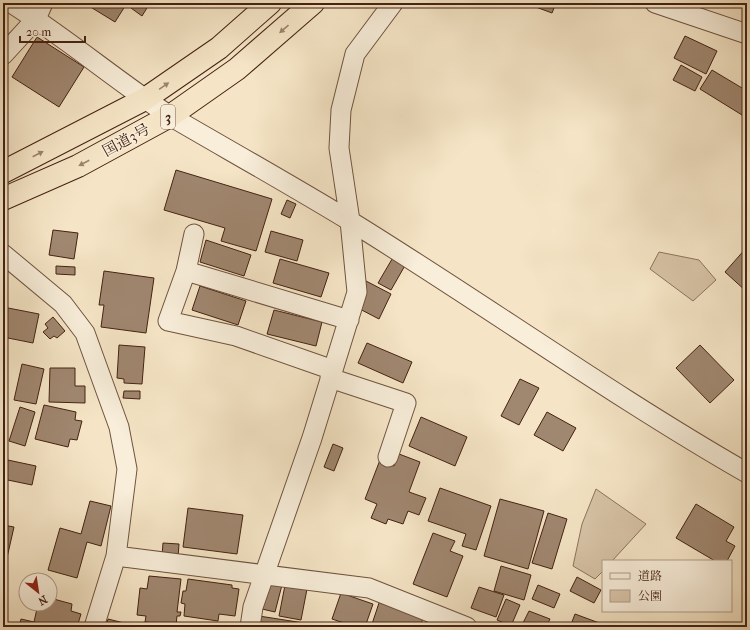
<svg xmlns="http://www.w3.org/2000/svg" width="750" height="630" viewBox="0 0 750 630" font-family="'IM FELL French Canon','Noto Serif JP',serif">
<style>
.green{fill:#d7c4a7;stroke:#8e735c}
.building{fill:#a08770;stroke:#442212}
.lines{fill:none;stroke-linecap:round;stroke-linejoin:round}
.minor-casing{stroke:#70533f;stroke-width:21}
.trunk-casing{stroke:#442212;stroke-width:24}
.minor{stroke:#f8eeda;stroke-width:19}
.trunk{stroke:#f5e5c6;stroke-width:22}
.oneway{fill:#9c846c}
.labels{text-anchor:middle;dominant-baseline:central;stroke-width:3;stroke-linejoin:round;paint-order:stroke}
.shield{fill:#f8eeda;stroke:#7a5f4e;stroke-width:1}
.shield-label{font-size:14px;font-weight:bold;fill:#442212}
.street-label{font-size:15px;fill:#442212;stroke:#f8eeda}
</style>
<rect width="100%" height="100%" fill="#f5e5c6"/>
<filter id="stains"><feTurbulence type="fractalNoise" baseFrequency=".005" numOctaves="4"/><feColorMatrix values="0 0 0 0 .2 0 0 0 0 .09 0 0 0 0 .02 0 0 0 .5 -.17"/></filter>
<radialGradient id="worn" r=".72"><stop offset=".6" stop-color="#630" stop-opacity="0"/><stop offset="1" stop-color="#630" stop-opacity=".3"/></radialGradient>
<!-- green -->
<path class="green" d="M659,252L699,260L716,280L693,301L650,269Z
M596,489L646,524L612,561H603V571L595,579L573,566L582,524Z"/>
<!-- building -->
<path class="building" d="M84,3H127L115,22Z
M134,3H150L142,16L131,8Z
M525,3H556L552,13Z
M3,18L7,20L3,28Z
M685,36L717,51L706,74L674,58Z
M37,37L84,67L59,107L12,77Z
M681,65L702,77L695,91L673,80Z
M712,70L747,91V106L742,115L700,89Z
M747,70V81L744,79Z
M747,117V127L743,125Z
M176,170L272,199L256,251L221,241L225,228L164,210Z
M287,200L296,204L290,218L281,214Z
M53,230L78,233L74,259L49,255Z
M271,231L303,240L297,261L265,252Z
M206,240L251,255L244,276L200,262Z
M747,247V292L725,272Z
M395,254L407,262L391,290L378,283Z
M280,259L329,273L321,297L273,283Z
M56,266L75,267V275L56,274Z
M104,271L154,278L146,333L101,327L104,305H99Z
M3,278L8,283L3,289Z
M366,281L391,294L379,319L354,306Z
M200,286L246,301L238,325L192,310Z
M3,307L39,314L33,343L3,337Z
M274,310L322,322L316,346L267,334Z
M53,317L65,331L57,338L54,336L50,339L43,332L48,328L45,324Z
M367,343L412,362L403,383L358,363Z
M119,345L145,347L142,384L124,383V379L117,378Z
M700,345L734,380L710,403L676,368Z
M22,364L44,369L36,404L14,400Z
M50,368H75V386H85V403L49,402Z
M520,379L539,388L519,425L501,416Z
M124,391H140V399L123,398Z
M44,405L76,412L75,420L82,421L77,440L70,439L68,447L35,439Z
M20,407L35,412L25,446L9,441Z
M547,412L576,428L563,451L534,435Z
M421,417L467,437L455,466L409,446Z
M333,444L343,448L334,471L324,467Z
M399,454L420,462L409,492L426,498L419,515L408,511L403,524L388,519L386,524L371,518L377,504L365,499L380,460L394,466Z
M3,459L36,466L32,485L3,479Z
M440,488L491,506L476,550L462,546L466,534L428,521Z
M500,499L544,511L528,569L484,556Z
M90,501L111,506L101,546L87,542L77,578L48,570L60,528L81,534Z
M696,504L734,527L726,541L735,546L727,561H715L676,538Z
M188,508L243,515L237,554L183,547Z
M548,513L567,519L552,569L532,563Z
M3,525L14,527L6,562L3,561Z
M433,533L455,541L450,551L463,556L447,597L413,584Z
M163,543L179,544L178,557L162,556Z
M501,566L531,575L524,600L494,591Z
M149,576L181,579L177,612H181L180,616H177L176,625L145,622L146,616L137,615L140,588L147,589Z
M577,577L601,590L594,603L570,591Z
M188,579L232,585V588L239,589L235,616L219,614L218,621L184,616L185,604L181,603L183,591H186Z
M286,580L308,584L301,620L279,616Z
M269,582L282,585L275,612L262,609Z
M538,585L560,594L554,608L532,599Z
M479,587L504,595L496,617L471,608Z
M341,593L373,604L365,627H356L332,619Z
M50,598L72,604L71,611L81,614L77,627H19L21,619L34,622L38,604H50Z
M506,599L520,605L511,626L497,620Z
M380,600L424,615L420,627H371Z
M529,611L550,619L546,627H528L522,625Z
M575,614L602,624L601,627H570Z
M259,616L304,623L303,627H258Z
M428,617L455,627H424Z
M108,619L140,627H106Z"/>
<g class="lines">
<defs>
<path id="minor" d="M11,3C66,38 116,80 170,116C230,151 291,185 350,221C483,303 611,395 747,473
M655,3L747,34
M3,55L36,19L43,3
M194,234L186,271L168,321L236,336L333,370
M3,254L63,304L85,333L119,427L127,469L116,556
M186,271L349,320
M330,378L406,403L388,457
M94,627L116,556L369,588L467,627
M250,627L253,607L312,438L357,292L350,221L339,148L341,110L355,54L393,3"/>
<path id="trunk" d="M3,172L145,99L219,48L270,3
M3,199L78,166L170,116L237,69L313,3"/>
</defs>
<!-- minor casing -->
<use href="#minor" class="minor-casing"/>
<!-- trunk casing -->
<use href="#trunk" class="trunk-casing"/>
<!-- minor -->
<use href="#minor" class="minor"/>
<!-- trunk -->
<use href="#trunk" class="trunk"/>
</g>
<!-- one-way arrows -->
<defs><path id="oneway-solid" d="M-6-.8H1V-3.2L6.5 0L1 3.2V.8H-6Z"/></defs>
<g class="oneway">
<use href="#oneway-solid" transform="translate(284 29) rotate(139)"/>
<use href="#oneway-solid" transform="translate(164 86) rotate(-35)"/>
<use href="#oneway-solid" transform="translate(38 154) rotate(-27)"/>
<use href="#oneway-solid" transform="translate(84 163) rotate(152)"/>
</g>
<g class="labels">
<!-- shield labels -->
<rect class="shield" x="161" y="105" width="14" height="24" rx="3"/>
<g class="shield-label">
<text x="168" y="117">3</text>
</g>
<!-- street labels -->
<g class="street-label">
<text transform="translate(126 140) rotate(-29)">国道3号</text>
</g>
</g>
<!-- margin -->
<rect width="750" height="630" fill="none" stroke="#f5e5c6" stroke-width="16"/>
<rect x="4" y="4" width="742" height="622" fill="none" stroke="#442212" stroke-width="2"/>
<rect x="8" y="8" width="734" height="614" fill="none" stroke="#442212"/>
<!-- legend -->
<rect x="602" y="560" width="130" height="52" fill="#f8eeda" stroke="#b09c8a"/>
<rect x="610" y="573" width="20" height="6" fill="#f8eeda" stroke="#b09c8a"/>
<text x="638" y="580" font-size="12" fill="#442212">道路</text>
<rect x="610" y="590" width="20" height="12" fill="#d7c4a7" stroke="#b09c8a"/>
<text x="638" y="600" font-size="12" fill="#442212">公園</text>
<!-- north arrow -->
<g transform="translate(38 592) rotate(150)"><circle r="19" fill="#f8eeda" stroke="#b09c8a"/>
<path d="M0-3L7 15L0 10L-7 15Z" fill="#8f2418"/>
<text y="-6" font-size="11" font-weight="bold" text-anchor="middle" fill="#442212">N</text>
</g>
<!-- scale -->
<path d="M20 36v6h65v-6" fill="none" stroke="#442212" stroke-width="2"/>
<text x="26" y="36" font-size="12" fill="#442212" stroke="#f8eeda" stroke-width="3" paint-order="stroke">20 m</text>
<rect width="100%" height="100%" filter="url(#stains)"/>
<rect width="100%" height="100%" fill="url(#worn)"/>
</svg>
